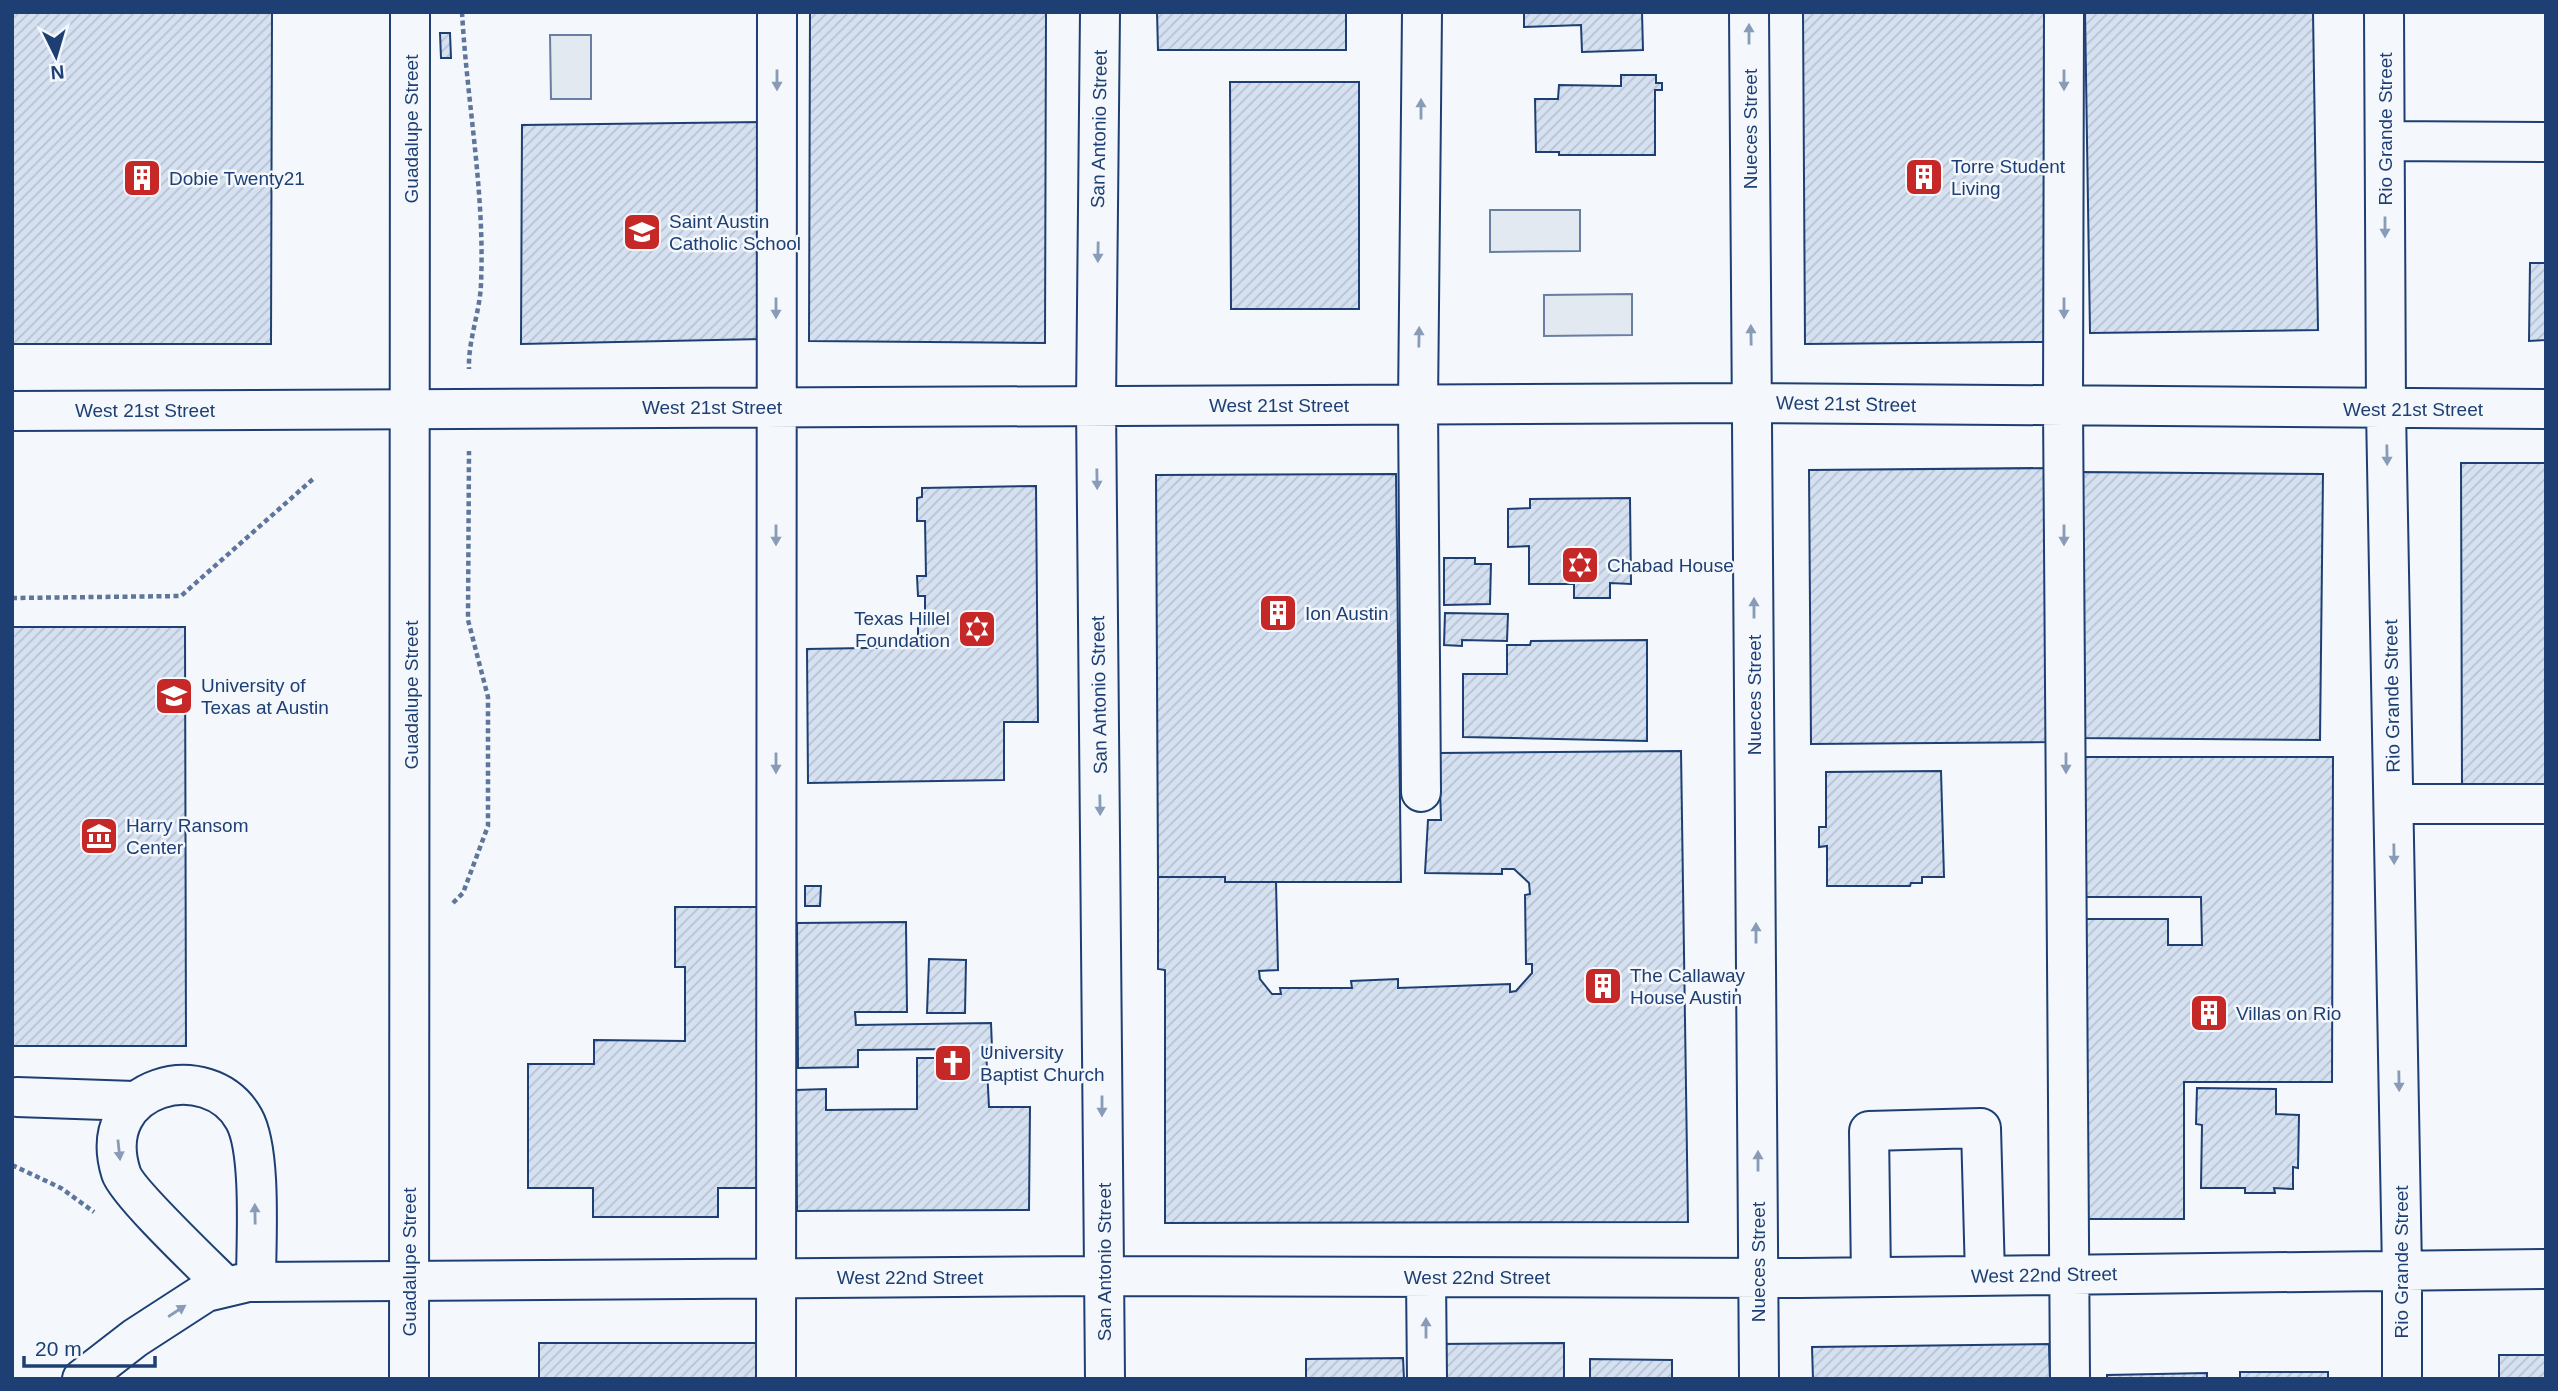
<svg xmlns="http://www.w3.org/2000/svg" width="2558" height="1391" viewBox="0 0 2558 1391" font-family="Arial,sans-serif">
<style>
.pitch{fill:#e3e9f0;stroke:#687fa3;stroke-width:2}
.building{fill:url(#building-hatch);stroke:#1d3f73;stroke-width:2}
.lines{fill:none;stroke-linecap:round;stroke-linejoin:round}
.minor-casing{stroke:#1d3f73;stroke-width:42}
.major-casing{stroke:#1d3f73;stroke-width:42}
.path{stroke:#5e769c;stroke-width:4.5;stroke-dasharray:5 3.5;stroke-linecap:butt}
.minor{stroke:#f4f7fb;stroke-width:38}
.major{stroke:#f4f7fb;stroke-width:38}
.oneway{fill:#889bb7}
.labels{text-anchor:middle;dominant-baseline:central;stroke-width:5;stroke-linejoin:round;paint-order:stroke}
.street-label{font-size:19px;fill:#1d3f73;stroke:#f4f7fb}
.poi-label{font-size:19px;fill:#1d3f73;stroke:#f4f7fb;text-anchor:start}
</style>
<defs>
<pattern id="building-hatch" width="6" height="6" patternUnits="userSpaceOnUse" patternTransform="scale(1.75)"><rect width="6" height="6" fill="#d5e0f0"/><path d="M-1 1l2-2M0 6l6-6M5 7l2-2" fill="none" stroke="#b6c1d1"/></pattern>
</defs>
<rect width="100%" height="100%" fill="#f4f7fb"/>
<!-- pitch -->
<path class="pitch" d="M550,35H591V99H551Z
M1490,210H1580V251L1490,252Z
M1632,294V335L1544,336V295Z"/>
<!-- building -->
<path class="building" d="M12,12H272L271,344H12Z
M810,12H1046L1045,343L809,341Z
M1157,12H1346V50H1158Z
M1524,12H1642L1643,50L1582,52L1581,25L1524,27Z
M1803,12H2044L2046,342L1805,344Z
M2085,12H2313L2318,330L2090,333Z
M440,33H450L451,58H441Z
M1621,75H1656V83H1662V90H1655V155H1559V152H1536L1535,99H1558L1559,85L1621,86Z
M1230,82H1359V309H1231Z
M761,122L764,339L521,344L522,125Z
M2530,263H2546V340L2529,341Z
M2461,463H2546V788H2462Z
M2049,468L2051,742L1811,744L1809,470Z
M2081,472L2323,474L2320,740L2078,738Z
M1396,474L1401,882H1225V877H1158L1156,475Z
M1036,486L1038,722H1004V780L808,783L807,649L925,647V640H918V619H925V596H918L917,576H926L925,521H917V498L922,497V488Z
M1630,498L1631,584L1610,583V598H1574V584H1529V546L1508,547V509L1530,508V499Z
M1444,558H1475V564H1491L1490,604L1444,605Z
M1445,613L1508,614L1507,641L1462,640V646L1444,645Z
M12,627H185L186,1046H12Z
M1647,640V741L1463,737V674H1507V645H1530L1531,641Z
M1681,751L1688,1222L1165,1223V970L1158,969V877H1225V882H1276L1278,970L1259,971L1260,979L1272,994H1281L1280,988H1352L1351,981L1398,979V988L1510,984V992L1516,991L1532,973V964H1526L1525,895L1530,894L1529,883L1514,869H1502V874L1425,873L1428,820H1441L1439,753Z
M2080,757H2333L2332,1082H2184V1219H2085V919H2168V945H2202L2201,897H2080Z
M1941,771L1944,877H1922V883H1911L1910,886H1827V846L1819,847V827H1826V772Z
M805,886H821L820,906H805Z
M675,907H763L762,1188H718V1217H593V1188H528V1064H594V1040L685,1041V967H675Z
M906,922L907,1012H855L856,1025L991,1023L992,1048L986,1049L989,1107H1030L1029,1210L797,1211L796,1090L826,1089V1110L917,1109V1058H962V1049L858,1050V1067L798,1068L797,923Z
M929,959L966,960L965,1013H927Z
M2197,1088L2276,1089V1114L2299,1115L2298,1168L2293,1167V1189L2274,1188L2275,1193H2245V1188H2201L2202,1125L2196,1124Z
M539,1343H766V1379H539Z
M1564,1343V1379H1439V1344Z
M2049,1344L2050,1379H1813L1812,1347Z
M2499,1355H2546V1379H2499Z
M1403,1358L1404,1379H1306V1359Z
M1590,1359L1672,1360V1379H1590Z
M2240,1372H2328V1379H2240Z
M2207,1373V1379H2107V1375Z"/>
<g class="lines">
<defs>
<path id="minor" d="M1100,12L1096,404L1105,1379
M1749,12L1759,1379
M2064,12L2063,406L2070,1379
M2384,12L2386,410L2402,1270V1379
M2385,141L2546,142
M12,411L1752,403L2546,409
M1421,792L1418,405L1422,12
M2394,804H2546
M17,1097L134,1101
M1426,1277L1427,1379
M1871,1277L1869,1131L1981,1128L1985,1276
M225,1286C206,1267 127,1192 121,1173C93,1084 209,1056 244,1119C262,1151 256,1243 256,1282
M82,1379L135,1338L206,1292L248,1282L1104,1276L1801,1278L2546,1269
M776,1379L777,12"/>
<path id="major" d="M409,1379L410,12"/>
</defs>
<!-- minor casing -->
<use href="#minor" class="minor-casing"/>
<!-- major casing -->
<use href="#major" class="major-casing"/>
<!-- path -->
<path class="path" d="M462,12C467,103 485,192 481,284C480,312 468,340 469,369
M12,598L181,596L313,479
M453,903L463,893L488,826V697L468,620L469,451
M12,1165L61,1188L94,1212"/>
<!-- minor -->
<use href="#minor" class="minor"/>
<!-- major -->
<use href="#major" class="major"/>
</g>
<!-- one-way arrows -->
<defs><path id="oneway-solid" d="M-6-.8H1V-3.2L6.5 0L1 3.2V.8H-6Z" transform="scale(1.75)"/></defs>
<g class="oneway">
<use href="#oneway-solid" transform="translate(1749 34) rotate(-90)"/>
<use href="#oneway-solid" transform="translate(777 80) rotate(90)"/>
<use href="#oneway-solid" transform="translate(2064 80) rotate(90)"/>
<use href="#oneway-solid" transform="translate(1421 109) rotate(-90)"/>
<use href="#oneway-solid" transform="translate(2385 227) rotate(90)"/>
<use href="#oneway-solid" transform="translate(1098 252) rotate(91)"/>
<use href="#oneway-solid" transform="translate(776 308) rotate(90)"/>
<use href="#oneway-solid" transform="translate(2064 308) rotate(90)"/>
<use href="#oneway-solid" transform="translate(1751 335) rotate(-91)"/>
<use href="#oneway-solid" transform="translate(1419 337) rotate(-89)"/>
<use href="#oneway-solid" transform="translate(2387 455) rotate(89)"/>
<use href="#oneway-solid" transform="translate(1097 479) rotate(89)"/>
<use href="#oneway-solid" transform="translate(776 535) rotate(90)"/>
<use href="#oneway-solid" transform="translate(2064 535) rotate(90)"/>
<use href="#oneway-solid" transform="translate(1754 608) rotate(-90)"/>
<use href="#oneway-solid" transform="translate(776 763) rotate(90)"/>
<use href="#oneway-solid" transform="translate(2066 763) rotate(90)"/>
<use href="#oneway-solid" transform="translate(1100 805) rotate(89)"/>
<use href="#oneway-solid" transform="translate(2394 854) rotate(89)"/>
<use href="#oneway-solid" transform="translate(1756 933) rotate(-90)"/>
<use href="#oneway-solid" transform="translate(2399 1081) rotate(89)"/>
<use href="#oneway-solid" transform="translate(1102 1106) rotate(90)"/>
<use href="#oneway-solid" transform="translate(119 1150) rotate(84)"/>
<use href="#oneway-solid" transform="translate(1758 1161) rotate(-90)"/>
<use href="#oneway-solid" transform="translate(255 1214) rotate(-91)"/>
<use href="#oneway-solid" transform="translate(177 1311) rotate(-33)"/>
<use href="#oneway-solid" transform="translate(1426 1328) rotate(-90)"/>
</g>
<!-- icons -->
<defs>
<symbol id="building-square" viewBox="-11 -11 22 22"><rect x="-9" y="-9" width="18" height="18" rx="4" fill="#c62828" stroke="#f4f7fb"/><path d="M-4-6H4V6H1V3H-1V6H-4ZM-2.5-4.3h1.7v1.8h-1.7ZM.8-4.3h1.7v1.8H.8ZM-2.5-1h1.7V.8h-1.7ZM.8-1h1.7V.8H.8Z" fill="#fff"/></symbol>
<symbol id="school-square" viewBox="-11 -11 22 22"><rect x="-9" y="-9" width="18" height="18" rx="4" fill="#c62828" stroke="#f4f7fb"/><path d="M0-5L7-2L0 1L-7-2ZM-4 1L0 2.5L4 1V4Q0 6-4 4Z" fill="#fff"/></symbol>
<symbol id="synagogue-square" viewBox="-11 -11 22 22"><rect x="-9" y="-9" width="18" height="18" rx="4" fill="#c62828" stroke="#f4f7fb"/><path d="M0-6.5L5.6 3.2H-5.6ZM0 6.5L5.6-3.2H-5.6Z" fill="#fff"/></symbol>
<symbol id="university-square" viewBox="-11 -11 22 22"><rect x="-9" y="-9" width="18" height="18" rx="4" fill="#c62828" stroke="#f4f7fb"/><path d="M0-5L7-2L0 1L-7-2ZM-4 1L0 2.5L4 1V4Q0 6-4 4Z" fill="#fff"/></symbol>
<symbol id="museum-square" viewBox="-11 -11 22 22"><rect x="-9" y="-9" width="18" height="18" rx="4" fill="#c62828" stroke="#f4f7fb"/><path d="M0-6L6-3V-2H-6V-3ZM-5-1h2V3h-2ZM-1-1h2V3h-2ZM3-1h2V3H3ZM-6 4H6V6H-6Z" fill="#fff"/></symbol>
<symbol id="church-square" viewBox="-11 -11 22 22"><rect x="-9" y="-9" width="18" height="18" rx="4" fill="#c62828" stroke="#f4f7fb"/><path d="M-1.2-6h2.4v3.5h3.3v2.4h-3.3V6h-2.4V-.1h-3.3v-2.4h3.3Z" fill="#fff"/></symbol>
</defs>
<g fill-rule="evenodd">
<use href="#building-square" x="1902" y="155" width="44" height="44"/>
<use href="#building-square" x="120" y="156" width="44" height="44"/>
<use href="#school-square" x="620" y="210" width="44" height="44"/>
<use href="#synagogue-square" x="1558" y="543" width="44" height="44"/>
<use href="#building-square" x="1256" y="591" width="44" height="44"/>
<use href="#synagogue-square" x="955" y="607" width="44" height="44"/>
<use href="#university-square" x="152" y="674" width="44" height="44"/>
<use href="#museum-square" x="77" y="814" width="44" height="44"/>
<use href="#building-square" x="1581" y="964" width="44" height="44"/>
<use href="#building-square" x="2187" y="991" width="44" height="44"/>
<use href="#church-square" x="931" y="1041" width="44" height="44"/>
</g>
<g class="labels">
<!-- street labels -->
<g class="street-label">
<text transform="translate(411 129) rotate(-90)">Guadalupe Street</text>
<text transform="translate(1099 129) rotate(-89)">San Antonio Street</text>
<text transform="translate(1750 129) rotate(-90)">Nueces Street</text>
<text transform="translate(2385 129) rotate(-90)">Rio Grande Street</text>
<text transform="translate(1846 404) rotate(1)">West 21st Street</text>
<text x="1279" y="405">West 21st Street</text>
<text x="712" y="407">West 21st Street</text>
<text x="2413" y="409">West 21st Street</text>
<text x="145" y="410">West 21st Street</text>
<text transform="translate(411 695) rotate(-90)">Guadalupe Street</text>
<text transform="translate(1099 695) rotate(-91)">San Antonio Street</text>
<text transform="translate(1754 695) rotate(-90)">Nueces Street</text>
<text transform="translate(2392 696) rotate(-91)">Rio Grande Street</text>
<text transform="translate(409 1262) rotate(-90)">Guadalupe Street</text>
<text transform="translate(1104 1262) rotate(-90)">San Antonio Street</text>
<text transform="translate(1758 1262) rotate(-90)">Nueces Street</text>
<text transform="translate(2401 1262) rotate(-90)">Rio Grande Street</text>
<text transform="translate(2044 1275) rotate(-1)">West 22nd Street</text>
<text x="910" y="1277">West 22nd Street</text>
<text x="1477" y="1277">West 22nd Street</text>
</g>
<!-- poi labels -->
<g class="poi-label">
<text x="1951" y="166">Torre Student<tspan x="1951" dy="22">Living</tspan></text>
<text x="169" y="178">Dobie Twenty21</text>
<text x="669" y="221">Saint Austin<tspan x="669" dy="22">Catholic School</tspan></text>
<text x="1607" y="565">Chabad House</text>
<text x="1305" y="613">Ion Austin</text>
<text x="950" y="618" text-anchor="end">Texas Hillel<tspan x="950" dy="22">Foundation</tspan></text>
<text x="201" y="685">University of<tspan x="201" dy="22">Texas at Austin</tspan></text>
<text x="126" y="825">Harry Ransom<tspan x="126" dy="22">Center</tspan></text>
<text x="1630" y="975">The Callaway<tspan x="1630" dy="22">House Austin</tspan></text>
<text x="2236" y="1013">Villas on Rio</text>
<text x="980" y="1052">University<tspan x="980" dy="22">Baptist Church</tspan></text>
</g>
</g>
<!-- border -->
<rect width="2558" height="1391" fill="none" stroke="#1d3f73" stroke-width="28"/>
<!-- north arrow -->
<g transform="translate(56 56) rotate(175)" stroke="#f4f7fb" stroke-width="5" paint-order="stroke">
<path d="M0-5L12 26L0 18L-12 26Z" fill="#1d3f73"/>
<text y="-10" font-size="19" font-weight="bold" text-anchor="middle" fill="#1d3f73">N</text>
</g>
<!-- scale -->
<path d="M24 1356v10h131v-10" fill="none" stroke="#1d3f73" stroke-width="3.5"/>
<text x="35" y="1356" font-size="21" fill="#1d3f73" stroke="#f4f7fb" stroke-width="5" paint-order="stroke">20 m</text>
</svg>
